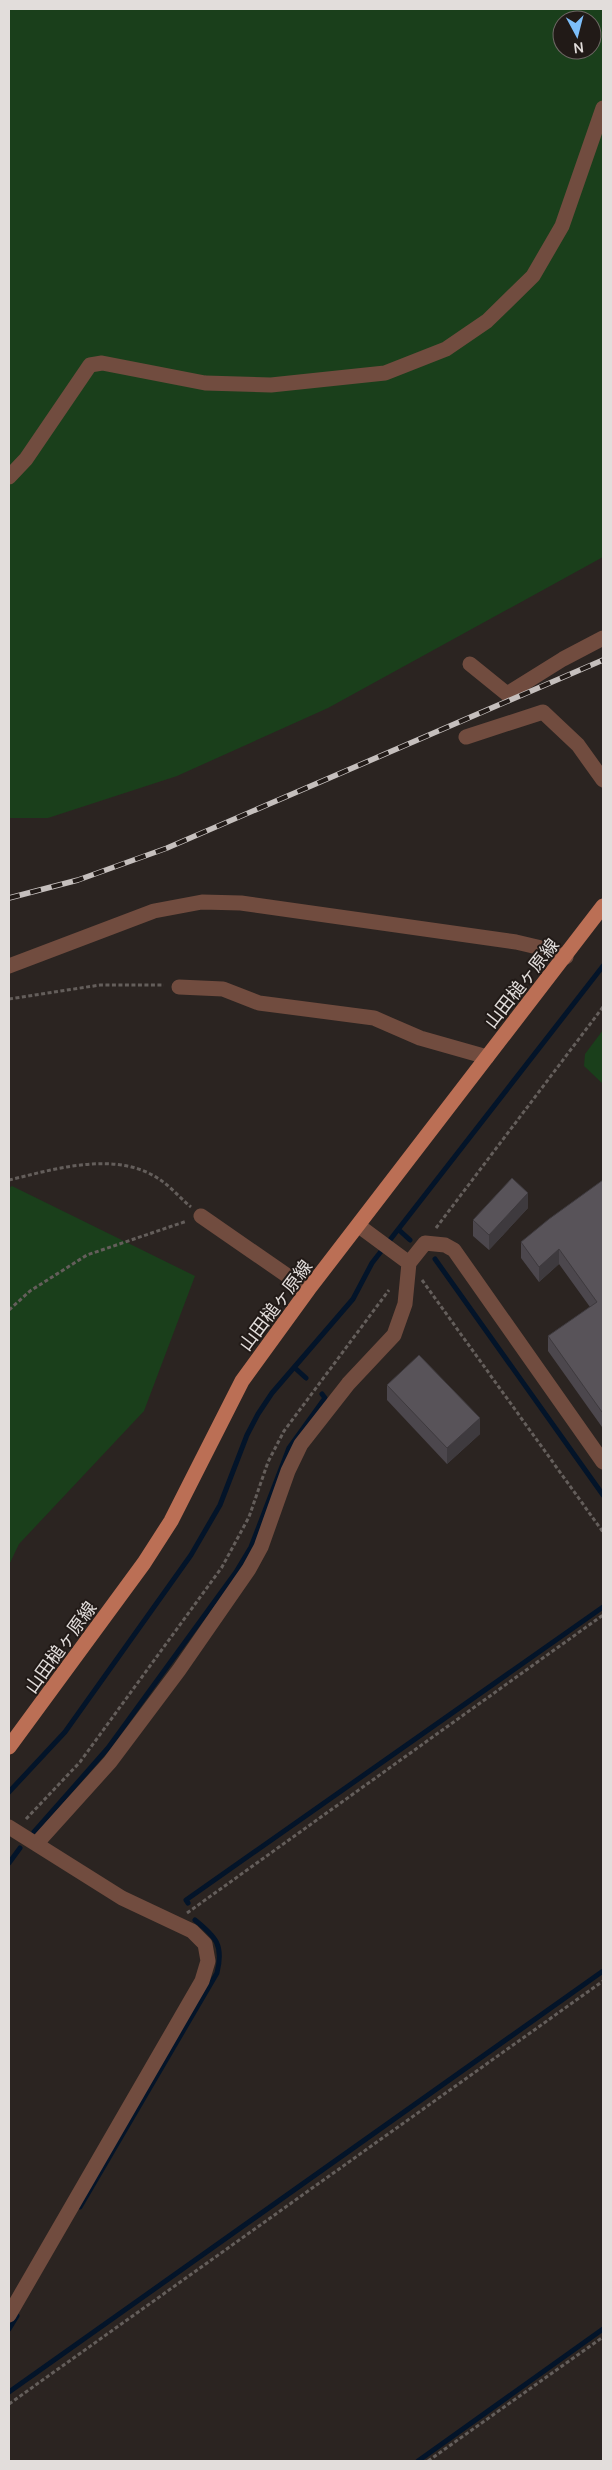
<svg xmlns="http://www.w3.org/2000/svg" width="612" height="2470" viewBox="0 0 612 2470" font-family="Manrope,'Noto Sans JP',sans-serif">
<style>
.green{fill:#1a3f1b;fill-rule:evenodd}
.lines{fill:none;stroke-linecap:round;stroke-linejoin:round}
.stream{stroke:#031429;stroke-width:5}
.path{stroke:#645e5b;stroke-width:3;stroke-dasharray:4 2.5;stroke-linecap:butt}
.minor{stroke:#714c3f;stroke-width:15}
.major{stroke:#bb6f55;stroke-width:15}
.rail-casing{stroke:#c5bfbd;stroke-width:5.5}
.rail{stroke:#211a17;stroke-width:4;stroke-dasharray:11;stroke-linecap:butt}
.wall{fill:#4c474d}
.shaded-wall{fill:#3e3a3e}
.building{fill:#585359;stroke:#3e3a3e}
.labels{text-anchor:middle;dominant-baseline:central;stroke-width:4;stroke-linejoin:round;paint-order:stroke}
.street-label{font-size:18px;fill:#e2dddb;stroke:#211a17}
</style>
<rect width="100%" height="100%" fill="#2b2421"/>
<!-- green -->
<path class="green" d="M9,9H603V557L328,708L177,776L48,818H9ZM562,20H592V50H562Z
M603,1030V1084L584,1066L585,1054Z
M12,1186L195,1276L144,1411L19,1544L9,1565V1188Z"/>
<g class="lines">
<!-- stream -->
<path class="stream" d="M399,1230L410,1240
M435,1259L603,1495
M295,1368L306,1378
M9,1792L65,1732L191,1555L220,1505L247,1435L258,1414L272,1393L353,1299L372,1263L603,966
M34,1832L108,1748L236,1572L251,1547L289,1448L325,1398L322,1394
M9,1863L20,1848
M188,1903L186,1900L603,1607
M80,2207L217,1973C224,1945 216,1937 195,1920
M9,2329L17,2316
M9,2392L603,1971
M418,2461L603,2329"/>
<!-- path -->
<path class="path" d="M9,999L100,985H164
M9,1180C55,1169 116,1150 159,1179C170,1186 180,1198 191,1207
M436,1228L603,1007
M422,1280L603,1532
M9,1310L30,1291L87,1255L187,1221
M26,1819L80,1762L222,1567L249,1517L268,1462L284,1431L389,1290
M187,1913L603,1615
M9,2404L603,1981
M428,2461L603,2337"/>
<!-- minor -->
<path class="minor" d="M9,477L26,459L90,365L102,363L205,383L271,385L385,373L446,349L487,321L533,276L562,226L603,108
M470,664L507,694L563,659L603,638
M466,737L543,712L578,745L603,780
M9,966L154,911L202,902L241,903L516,942L550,950L566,957
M179,987L223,989L259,1003L374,1018L420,1038L487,1057
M201,1216L308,1290
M359,1226L409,1263
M9,1827L122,1898L192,1931L205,1944L208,1961L202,1981L9,2315
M37,1843L110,1762L179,1670L249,1569L261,1547L288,1471L301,1444L348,1384L394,1335L405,1304L409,1263L425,1243L445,1245L454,1250L603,1462"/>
<!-- major -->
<path class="major" d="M9,1747L144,1563L171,1521L242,1381L308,1290L603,906"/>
<defs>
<path id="rail" d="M9,898L78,880L167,848L603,660"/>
</defs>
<!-- rail casing -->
<use href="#rail" class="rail-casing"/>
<!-- rail -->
<use href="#rail" class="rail"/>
</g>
<!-- wall -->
<path class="wall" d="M603,1180V1427H602L548,1351V1336L590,1307L559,1264L539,1282L521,1258V1242Z
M528,1208L489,1250L473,1236V1220Z
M387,1385L480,1434L447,1464L387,1400Z"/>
<!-- shaded-wall -->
<path class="shaded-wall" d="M528,1193V1208L489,1250V1235Z
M559,1249V1264L539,1282V1267Z
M603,1411V1427H602V1412Z
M480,1418V1434L447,1464V1448Z"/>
<!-- building -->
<path class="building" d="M512,1178L528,1193L489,1235L473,1220Z
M603,1180V1411L602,1412L548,1336L597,1302L559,1249L539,1267L521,1242L549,1219Z
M419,1355L480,1418L447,1448L387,1385Z"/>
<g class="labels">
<!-- street labels -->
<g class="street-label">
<text transform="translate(521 983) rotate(-52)">山田槌ヶ原線</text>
<text transform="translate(275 1305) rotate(-53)">山田槌ヶ原線</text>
<text transform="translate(60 1647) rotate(-54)">山田槌ヶ原線</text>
</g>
</g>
<!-- border -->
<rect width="612" height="2470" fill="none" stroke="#e2dddb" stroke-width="20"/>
<!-- north arrow -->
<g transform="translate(577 35) rotate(173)"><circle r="24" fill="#211a17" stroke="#6e6865"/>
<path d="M0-4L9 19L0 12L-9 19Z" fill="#7dbef9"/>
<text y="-8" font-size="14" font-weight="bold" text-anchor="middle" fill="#e2dddb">N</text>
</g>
</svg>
